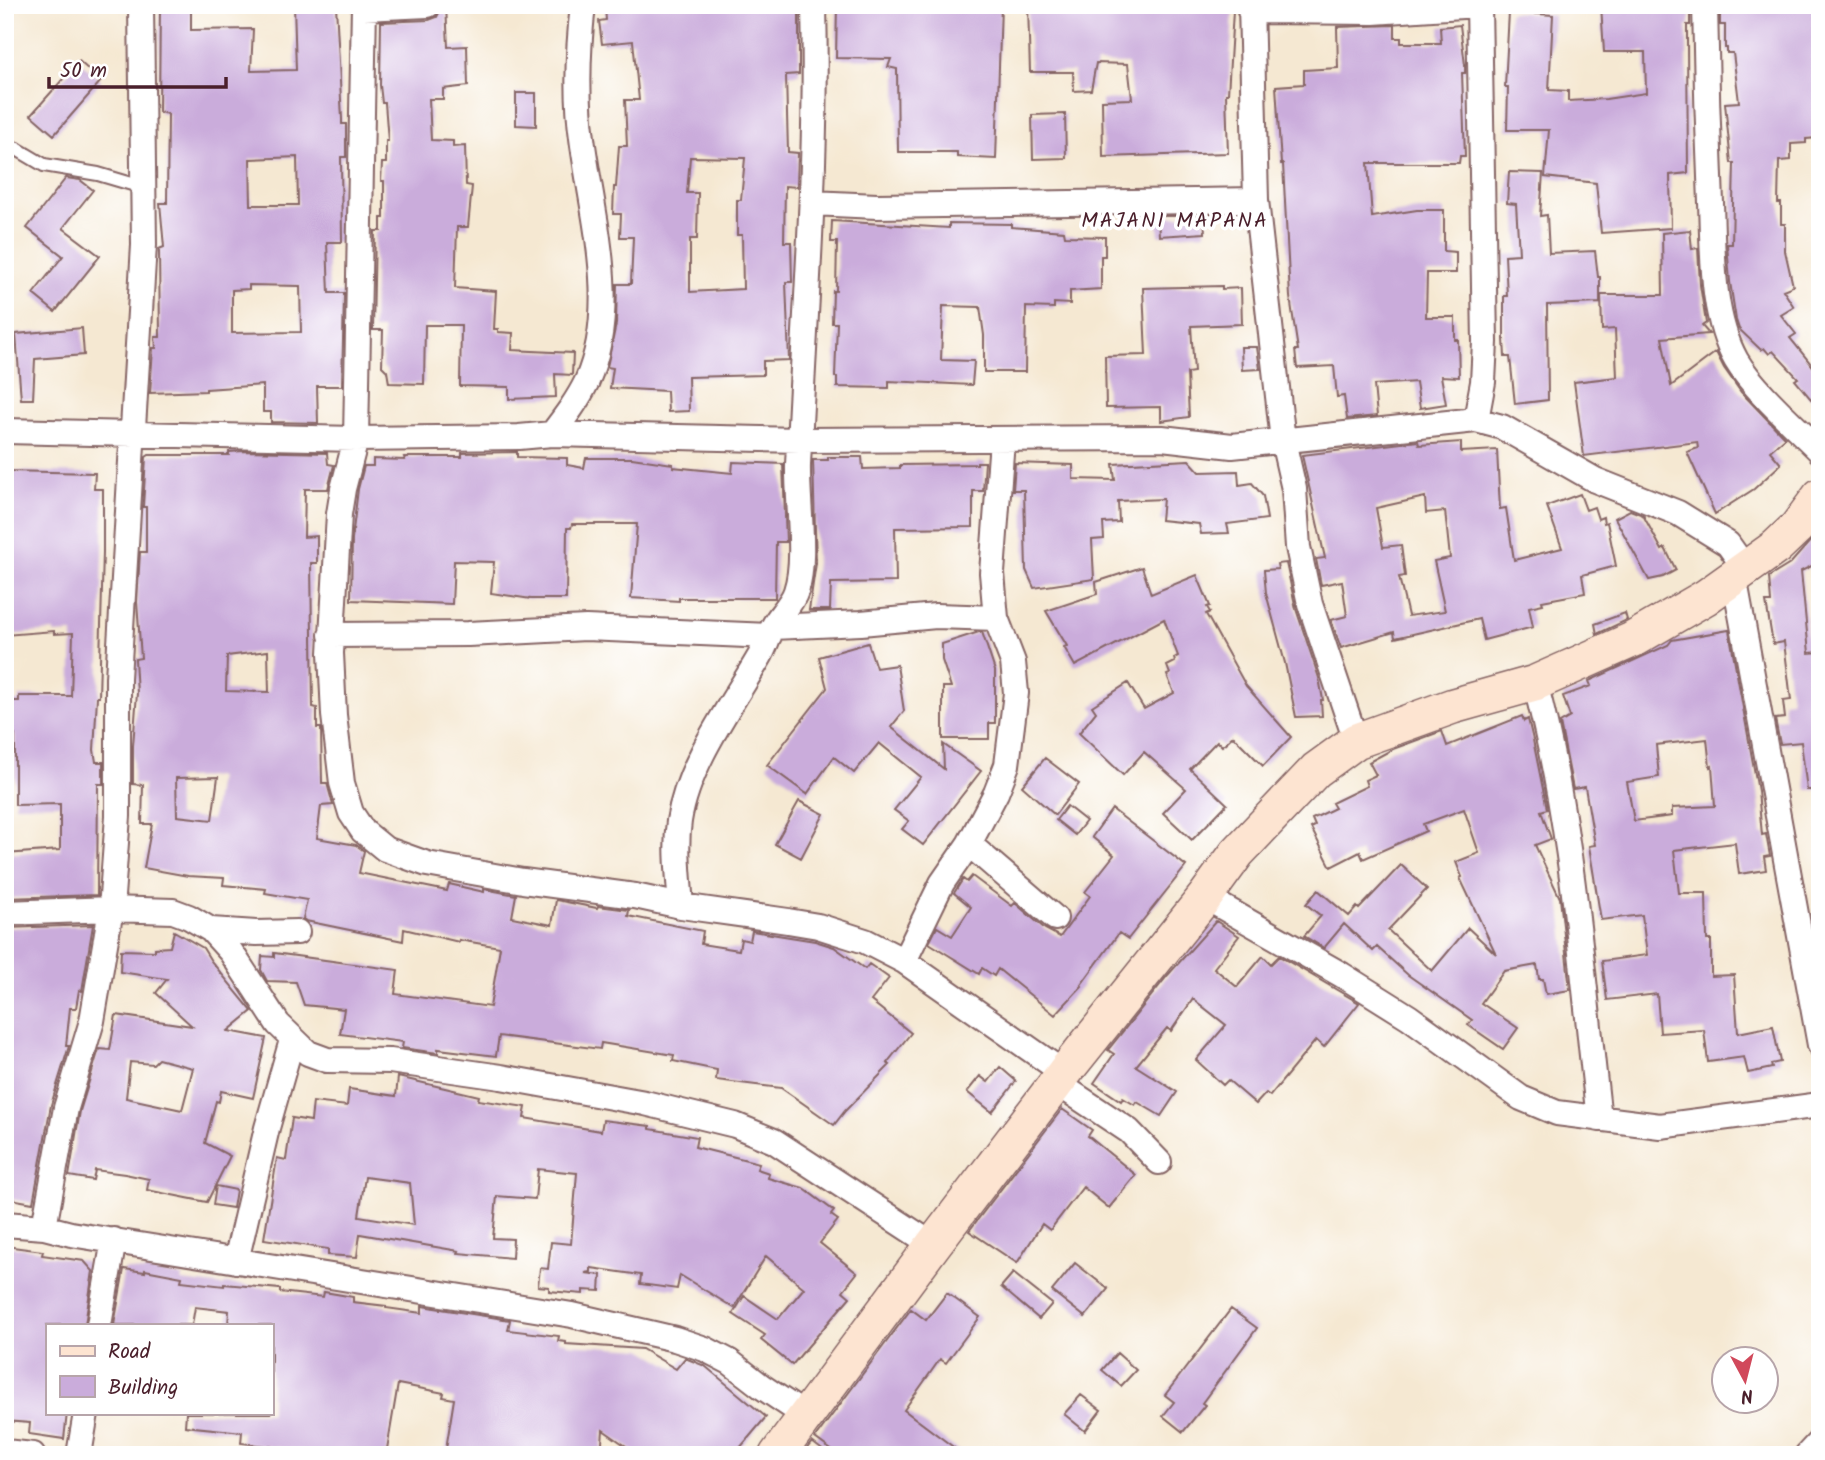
<svg xmlns="http://www.w3.org/2000/svg" width="1825" height="1460" viewBox="0 0 1825 1460" font-family="Kalam,sans-serif">
<style>
.building{fill:#caacdb;fill-rule:evenodd}
.lines{fill:none;stroke-linecap:round;stroke-linejoin:round}
.service-casing{stroke:#866565;stroke-width:16}
.minor-casing{stroke:#866565;stroke-width:28}
.secondary-casing{stroke:#866565;stroke-width:38}
.service{stroke:#fff;stroke-width:12}
.minor{stroke:#fff;stroke-width:24}
.secondary{stroke:#fde4d1;stroke-width:35}
.labels{text-anchor:middle;dominant-baseline:central;stroke-width:7;stroke-linejoin:round;paint-order:stroke}
.quarter-label{font-size:21px;letter-spacing:2px;fill:#4a1f2b;stroke:#fff}
</style>
<rect width="100%" height="100%" fill="#fff"/>
<filter id="ink" filterUnits="userSpaceOnUse"><feTurbulence type="fractalNoise" baseFrequency=".0143" numOctaves="2"/><feDisplacementMap in="SourceGraphic" scale="14" xChannelSelector="R" yChannelSelector="G"/><feConvolveMatrix kernelMatrix="1 2 1 2 8 2 1 2 1" color-interpolation-filters="sRGB"/></filter>
<filter id="wash" filterUnits="userSpaceOnUse"><feTurbulence type="fractalNoise" baseFrequency=".00686" numOctaves="4" result="noise"/><feDisplacementMap in="SourceGraphic" scale="28" xChannelSelector="R" yChannelSelector="G"/><feGaussianBlur stdDeviation="1.57" result="paint"/><feColorMatrix in="noise" values="0 0 0 0 0 0 0 0 0 0 0 0 0 0 0 0 0 1.4 0 .05"/><feComposite in="paint" operator="in"/></filter>
<g filter="url(#wash)">
<rect width="100%" height="100%" fill="#f5e8d2"/>
<g id="blocks">
<!-- building -->
<path class="building" d="M160,5H191V30L253,29L251,71L296,70L294,5H336L342,119V124H346V157H341L342,242H327L329,293H344L342,386H317L318,423L271,422V412H263V385L206,389V391L150,393L153,348H156L155,337H160L159,249L164,247L160,203H167L168,114L159,112ZM297,157L298,205H251L250,159ZM249,285L300,286L301,332L232,333V290L249,289Z
M443,5H446L448,47L467,46L468,86L443,89V99H429L431,140L453,141V147L465,146L466,185L472,186L468,227H457L455,288L496,291L494,329H498V332L513,333L512,350L573,353L572,375L555,374L556,397L509,399V387L460,386L461,325H425L424,384L389,383L387,371L382,366L383,330H373L375,231H381V218H384V181H381L382,163H386V141H388L385,103H382L380,85L381,22L429,20L437,17Z
M630,5H799V74L786,75L788,152L798,153L797,187L785,186L784,242H791L792,282H786L789,360L763,361V375L688,377L689,411L668,412L667,391L610,388L613,368L607,367L616,324L617,284H631L633,237H620L621,214H613L614,187H616L619,146H627L625,100H639L633,41L602,44L599,21L606,20L605,8ZM690,157L745,158L741,200H737V235H742L743,289L690,292V239H697L698,193H687Z
M837,5H1001L996,159L957,157V152H898L897,69L888,67L891,59L836,58Z
M1028,5H1087V9L1138,10V6L1233,11L1228,94H1226L1228,153L1103,157L1102,100L1132,99L1128,64L1096,63L1091,90L1074,91L1073,72H1030Z
M1601,5H1690V25H1687V39L1688,173L1670,175L1671,228L1601,233L1596,183L1545,177L1549,130H1507L1508,87H1505L1509,12L1553,15L1549,90L1568,91V101L1606,99L1646,93L1645,52H1604Z
M1720,5H1820V121L1816,122L1817,138L1806,139V143L1791,144V160L1779,161L1778,203H1781V224H1785V251L1793,286L1783,290L1794,307L1781,315L1796,334L1790,338L1820,375V410L1795,380L1798,378L1773,351L1769,354L1764,348L1761,350L1739,329L1736,320L1730,282L1727,244H1732L1734,163H1731L1725,103L1739,102L1733,53H1727V48H1725V25H1720Z
M1395,25V38H1401V43H1441L1440,27L1460,25L1465,65V73H1462L1465,156H1460L1459,163H1368L1372,217L1417,210H1444V251L1456,252V273H1427L1426,317H1455V340H1458L1459,377L1441,376L1446,404L1420,408L1416,382L1374,385L1377,416L1347,419L1344,396L1337,397L1334,366L1297,368L1295,350H1298L1290,297L1283,164H1281L1276,86L1304,84V70L1338,68L1337,27Z
M79,61L101,81L54,135L31,115Z
M516,93H536V126L516,125Z
M1065,114L1066,158L1033,159L1032,115Z
M1509,172L1543,173L1540,216L1547,215L1549,253L1595,251L1598,277H1600V303L1547,305L1548,400L1515,404L1510,357H1505L1504,339V296H1507L1505,255L1519,254L1516,204L1507,203Z
M66,178L80,180L93,190L63,228L100,256L55,312L33,294L63,256L27,228Z
M1158,216H1204L1205,233L1159,236Z
M832,221L949,228V223L1011,224V227L1064,231L1065,236L1105,237V256H1101V289L1070,291V304L1054,303V308L1026,307L1025,372H984V335L980,307L943,306L941,360L974,361L972,385L889,381V388L837,387V377H835L837,323H832L833,291H836L837,242H831Z
M1690,230L1692,249L1698,248L1700,285L1706,323L1702,326L1709,334L1662,338L1671,386L1716,352L1724,368L1741,392L1785,438L1770,451L1781,464L1754,489L1715,514L1687,452L1698,448L1697,442L1584,456L1574,382L1617,377L1615,329L1602,330L1601,295H1663L1662,233Z
M1222,286V289L1241,288L1242,324L1191,326L1194,372L1187,373L1189,417L1161,421V407L1106,408L1105,356L1146,355L1143,288Z
M82,328L84,355L35,359L33,399H21L16,334Z
M1241,347H1257L1260,369L1242,370Z
M1418,441L1419,445L1461,442V452L1497,450L1500,509L1506,508L1514,560L1562,548L1547,506L1580,494L1586,510L1594,507L1598,519L1603,517L1604,523L1607,522L1616,566L1582,575L1585,593L1542,601L1543,604L1529,607L1533,627L1484,640L1479,619L1395,638L1394,632L1341,648L1331,620L1347,616L1342,581L1321,585L1316,559L1325,558L1302,455ZM1425,497L1426,513L1445,511L1450,558L1434,561L1445,611L1408,616L1399,577L1405,576L1401,545L1383,547L1376,508Z
M244,451L327,453L328,464L334,465L328,489H305L304,537L317,536V563H311L313,707L317,708V728H321L322,783H327L333,805L321,806L317,838L356,845L364,851L359,873L447,891L449,884L484,892V889L516,895L512,917L552,925L556,900L597,908L598,906L629,910L628,916L703,931L701,944L739,950L741,939L750,941L752,931L815,941L834,947L865,969L869,964L889,978L871,1001L911,1033L887,1063L890,1065L845,1111L834,1125L781,1088L716,1080L717,1070L673,1061L674,1055L601,1043L600,1049L499,1036L496,1056L438,1049V1053L402,1048L403,1042L340,1034L344,1009L304,1005L296,982L267,981L261,970L262,956L274,957V953L398,970L395,994L490,1007L500,947L459,940V942L404,929L403,941L306,921L303,919L307,900L265,893L266,889L223,885L224,878L188,876L144,868L152,824H142L143,785L133,784V746L137,693L135,659L141,658L137,602L140,552H146V507H143L146,457L149,455H229V452ZM268,651L269,692L226,691L227,656ZM218,777L212,820L177,816L176,778Z
M517,452V457L567,458V465L584,468L586,458H632L673,464V467L732,473L733,462L783,464L786,542H776L775,598H679V601L631,598L637,524H572L571,528H567L566,599H531L491,593L494,562L454,561L452,604L351,600L352,539L358,489L364,466H373V459L405,460L404,457H462V453Z
M828,457H862L863,469L900,468V465L977,464V462H985L983,491H973V527L895,528L896,582L831,583L830,610H809L816,563L813,460H828Z
M1189,460L1200,472L1238,471L1239,485L1252,483L1263,496L1267,519L1227,524L1229,533L1201,534L1199,524L1161,520L1163,499L1118,501L1119,522L1103,523L1104,539L1092,540L1094,579L1034,588L1026,570L1024,490H1013L1015,463L1073,465V479L1115,480L1113,464Z
M5,471L95,473L94,489H103V552L99,697H97L94,750L96,762H103V784H98L97,895L6,898L5,854L60,850V804L15,805V735H5V701H19V696H71L73,633L54,634V631L5,635Z
M1630,510L1643,515L1662,550L1665,548L1676,570L1663,577L1649,580L1615,518Z
M1820,530V562L1801,571L1809,653L1820,652V790H1807L1801,742L1780,744L1775,719L1785,718L1783,701L1791,700L1784,642L1773,644L1766,602H1771L1769,577L1790,564Z
M1286,563L1296,609L1319,678L1323,700H1321L1322,716L1296,717L1285,663L1266,593L1264,570L1278,569L1277,564Z
M1142,567L1151,594L1197,575L1210,606L1207,607L1210,612L1206,614L1246,686L1291,737L1263,766L1233,736L1222,746L1217,741L1190,769L1227,804L1192,840L1163,813L1186,789L1144,752L1123,775L1079,733L1096,712L1092,706L1128,683L1144,709L1174,693L1167,675L1170,674L1167,666L1175,662L1174,658L1178,656L1164,619L1075,666L1064,647L1067,646L1046,611L1097,594L1096,582Z
M1625,613L1627,620L1597,634L1595,624Z
M1729,630L1758,791L1762,835L1766,834L1770,856L1764,857L1766,870L1739,874L1735,843L1674,850L1679,893H1706L1707,940H1711V976L1734,975L1738,1033L1773,1026L1780,1062L1771,1064L1772,1068L1748,1073L1744,1057L1708,1062L1704,1030L1660,1033L1657,994L1607,1000L1602,961L1647,955L1642,915L1601,920L1589,846L1595,845L1585,787L1573,789L1560,723L1570,717L1563,696L1591,686L1589,681L1668,645L1672,640ZM1707,739L1710,767L1712,766L1715,806L1672,808V816L1634,821L1627,782L1659,777L1656,745Z
M979,632H982L995,671V723H989V739H943V687H951L942,660V644Z
M868,643L876,668L897,665L904,711L891,727L944,769L943,744L981,771L923,845L902,829L909,821L894,810L921,777L879,743L854,773L834,757L807,794L767,765L827,688L819,657Z
M1522,716L1524,721L1528,719L1533,740L1547,809L1541,811L1551,839L1535,845L1560,898L1570,990L1546,994L1543,979H1539L1537,965L1504,971L1481,1003L1518,1028L1503,1049L1468,1025L1472,1020L1408,975L1377,947L1373,951L1344,924L1324,948L1304,936L1321,916L1306,904L1318,890L1349,916L1357,907L1359,909L1401,865L1427,889L1388,930L1432,971L1468,928L1496,954L1460,878L1462,877L1456,862L1479,853L1464,809L1423,824L1426,831L1363,859L1360,852L1331,867L1311,828L1315,826L1312,819L1335,808L1332,803L1367,786L1365,780L1376,775L1369,762L1393,749L1442,731L1447,746Z
M1045,758L1079,784L1055,815L1022,786Z
M799,801L824,814L801,858L775,844Z
M1067,806L1086,821L1075,835L1056,820Z
M1112,809L1186,866L1128,939L1119,933L1081,985L1082,986L1055,1015L998,969L994,976L982,968L979,974L929,943L937,927L952,936L971,907L954,893L963,879L967,882L972,876L1012,906L1015,903L1045,929L1060,937L1090,896L1085,892L1114,855L1092,837Z
M1216,921L1239,936L1214,968L1237,987L1263,956L1271,964L1279,956L1359,1003L1324,1047L1316,1040L1270,1096L1266,1093L1256,1104L1228,1080L1223,1085L1196,1060L1226,1025L1193,999L1171,1031L1167,1028L1136,1066L1177,1092L1161,1116L1137,1102L1135,1105L1123,1098L1121,1101L1094,1083L1114,1054L1108,1050L1168,975Z
M93,925L82,991L79,990L76,1008H70L66,1046H69L51,1105L33,1203L5,1198V928Z
M174,931L203,948L211,961L252,1011L228,1031L266,1038L253,1098L221,1091L219,1102L216,1101L205,1143L230,1156L207,1202L147,1190L149,1179L125,1174L95,1170L93,1180L69,1176L80,1111L99,1049L110,1050L116,1015L192,1026L156,993L167,979L120,972L121,950L155,951V948L170,947ZM158,1059L193,1068L182,1110L126,1098L130,1062L153,1064Z
M1000,1067L1016,1081L992,1112L967,1092L980,1076L988,1082Z
M398,1077L479,1096L478,1100L526,1107L524,1118L601,1131L603,1120L650,1126V1129L697,1137L695,1147L759,1163L757,1169L769,1173L768,1178L803,1188L834,1211L831,1215L838,1220L820,1243L857,1273L843,1291L850,1297L792,1365L761,1340L765,1335L733,1314L744,1296L778,1319L804,1288L766,1256L734,1308L680,1275L677,1289L640,1284L641,1275L591,1268V1272L585,1273L601,1275L600,1291L583,1290V1294L549,1291V1287L538,1286L540,1268L548,1269L551,1242L571,1244L577,1173L538,1169L535,1199L497,1196L493,1238L513,1239L512,1258L458,1253L459,1251L360,1234L357,1257L328,1255V1249L264,1239L277,1158L286,1160L292,1118L311,1121L313,1102L347,1106L349,1089L396,1096ZM365,1177L410,1183L414,1225L359,1216Z
M1062,1109L1092,1130L1088,1136L1136,1175L1109,1208L1083,1187L1050,1230L1042,1224L1017,1263L969,1231Z
M216,1186L236,1190L233,1208L213,1205Z
M5,1246L43,1251L42,1255L84,1261L93,1271L85,1325H47V1413H67L64,1439L29,1434L30,1423L5,1421Z
M1075,1263L1108,1289L1085,1317L1052,1291Z
M124,1269L145,1272V1270L182,1277L181,1281L224,1286V1284L280,1289V1292L323,1297L324,1292L342,1295L353,1297V1302L386,1306V1308L422,1313V1306L510,1320L508,1330L559,1336L558,1341L566,1342V1344L642,1349L676,1369L685,1358L705,1366L766,1417L734,1455H639L603,1430L601,1455H445L454,1399L443,1397L444,1393L398,1384L386,1455H339L241,1443L242,1432L185,1426L186,1413H271V1325H228L229,1311L195,1307L192,1325H114Z
M1013,1273L1052,1304L1039,1319L1001,1287Z
M947,1293L980,1317L946,1363L940,1359L904,1410L964,1455H838L815,1438L911,1309L926,1320Z
M1231,1309L1257,1328L1202,1403L1205,1405L1183,1432L1163,1416L1174,1402L1165,1395Z
M1117,1353L1136,1370L1121,1386L1102,1370Z
M1081,1395L1101,1410L1085,1431L1064,1414Z
M812,1442L829,1455H802Z"/>
</g>
</g>
<g filter="url(#ink)">
<use href="#blocks" fill-opacity="0" stroke="#866565" stroke-width="2"/>
<g class="lines">
<defs>
<path id="service" d="M5,145L17,149L44,165L98,174L142,187"/>
<path id="minor" d="M364,5L356,439L343,489L339,514L331,653L334,715L342,783L351,813L363,831L385,849L427,864L523,881L635,896L681,906L788,921L818,926L865,941L904,961L1064,1073
M1251,5L1256,200L1283,441L1294,489L1298,547L1310,604L1356,741
M1705,5C1706,71 1708,137 1711,203C1713,253 1711,315 1736,360C1753,389 1795,426 1820,451
M364,8L428,5
M1250,11L1373,12L1477,5
M812,203L877,206L1256,200
M1476,420L1483,382L1485,342L1479,5
M5,431L356,439L519,437L552,434L800,440L1162,438L1232,446L1476,420L1502,427L1595,480L1678,513L1728,544L1745,568
M552,434C565,417 578,400 587,381C620,305 592,216 582,138C576,95 578,49 583,5
M1734,576L1820,1045
M773,627L861,623L936,616L996,618
M331,635L468,634L586,628L769,636
M1535,683C1573,825 1582,974 1599,1119
M969,844L1055,918
M1205,897L1342,975L1409,1017L1521,1098L1557,1113L1660,1126L1820,1105
M681,906C679,878 675,849 679,821C688,763 731,706 760,656C765,647 768,636 773,627C779,615 792,604 796,591C807,559 797,501 798,465C805,312 818,159 814,5
M5,913L111,909L173,911L189,917L211,930L231,952L278,1024L308,1053L327,1060L390,1061L501,1077L645,1103L735,1125L774,1141L933,1245
M211,930L256,933L297,932
M904,961L942,883L969,844L996,793L1007,765L1016,693L1013,662L996,618L992,573L1002,440
M1057,1083L1129,1131L1159,1162
M5,1224L44,1227L71,1234L572,1315L675,1339L705,1349L730,1362L761,1386L806,1416
M44,1227L66,1108L92,1021L111,909L118,816V678L144,245L141,5
M236,1261L267,1128L292,1040
M99,1325L114,1240
M5,1452L33,1455
M79,1455L86,1413
M1807,1455L1820,1441"/>
<path id="secondary" d="M777,1455L933,1245L1064,1073L1205,897L1237,853L1316,770L1356,741L1453,706L1535,683L1632,640L1706,597L1776,547L1797,527L1820,496"/>
</defs>
<!-- service casing -->
<use href="#service" class="service-casing"/>
<!-- minor casing -->
<use href="#minor" class="minor-casing"/>
<!-- secondary casing -->
<use href="#secondary" class="secondary-casing"/>
<!-- service -->
<use href="#service" class="service"/>
<!-- minor -->
<use href="#minor" class="minor"/>
<!-- secondary -->
<use href="#secondary" class="secondary"/>
</g>
</g>
<g class="labels">
<!-- quarter labels -->
<g class="quarter-label">
<text x="1175" y="221">MAJANI MAPANA</text>
</g>
</g>
<!-- margin -->
<rect width="1825" height="1460" fill="none" stroke="#fff" stroke-width="28"/>
<!-- legend -->
<rect x="46" y="1324" width="228" height="91" fill="#ffffff" stroke="#b7a5aa" stroke-width="2"/>
<rect x="60" y="1346" width="35" height="10" fill="#fde4d1" stroke="#b7a5aa" stroke-width="2"/>
<text x="108" y="1358" font-size="21" fill="#4a1f2b">Road</text>
<rect x="60" y="1376" width="35" height="21" fill="#caacdb" stroke="#b7a5aa" stroke-width="2"/>
<text x="108" y="1394" font-size="21" fill="#4a1f2b">Building</text>
<!-- north arrow -->
<g transform="translate(1745 1380) rotate(173)"><circle r="33" fill="#ffffff" stroke="#b7a5aa" stroke-width="2"/>
<path d="M0-5L12 26L0 18L-12 26Z" fill="#d1495b"/>
<text y="-10" font-size="19" font-weight="bold" text-anchor="middle" fill="#4a1f2b">N</text>
</g>
<!-- scale -->
<path d="M49 77v10h177v-10" fill="none" stroke="#4a1f2b" stroke-width="3.5"/>
<text x="60" y="77" font-size="21" fill="#4a1f2b" stroke="#ffffff" stroke-width="5" paint-order="stroke">50 m</text>
</svg>
